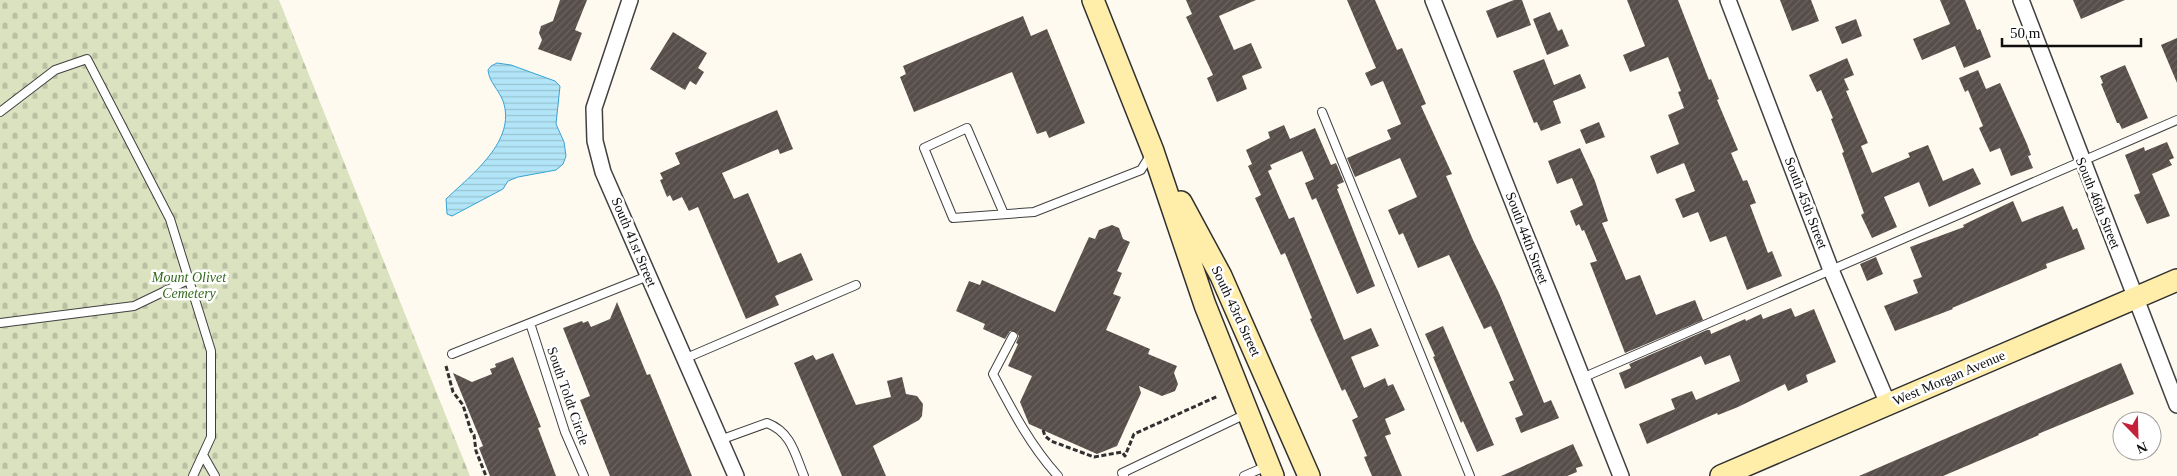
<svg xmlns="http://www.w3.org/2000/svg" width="2177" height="476" viewBox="0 0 2177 476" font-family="'Times New Roman',serif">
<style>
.cemetery{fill:url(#cemetery-stones)}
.water{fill:url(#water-rules);stroke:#36a4d2}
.building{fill:url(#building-hatch)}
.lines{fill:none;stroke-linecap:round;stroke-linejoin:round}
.lane-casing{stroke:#414141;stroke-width:10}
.street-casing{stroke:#414141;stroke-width:18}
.secondary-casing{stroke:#303030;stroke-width:24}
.path{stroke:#303030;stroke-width:3;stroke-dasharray:5 2.5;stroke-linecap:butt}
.lane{stroke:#fff;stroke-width:8}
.street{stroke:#fff;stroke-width:15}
.secondary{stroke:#ffedaa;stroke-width:21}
.labels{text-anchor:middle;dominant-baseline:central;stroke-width:5;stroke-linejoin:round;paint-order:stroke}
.street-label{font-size:14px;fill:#0e0e0e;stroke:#fff}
.park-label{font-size:14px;font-style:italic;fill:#33691b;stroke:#fff}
</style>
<defs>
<pattern id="cemetery-stones" width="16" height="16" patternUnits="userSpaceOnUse" patternTransform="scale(1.25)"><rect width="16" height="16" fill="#dae2bf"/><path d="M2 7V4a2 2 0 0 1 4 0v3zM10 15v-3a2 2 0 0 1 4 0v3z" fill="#bac1a3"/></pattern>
<pattern id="water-rules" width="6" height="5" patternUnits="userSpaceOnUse" patternTransform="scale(1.25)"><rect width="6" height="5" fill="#b2e5f8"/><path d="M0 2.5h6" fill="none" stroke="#98c3d3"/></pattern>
<pattern id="building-hatch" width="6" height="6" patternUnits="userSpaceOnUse" patternTransform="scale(1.25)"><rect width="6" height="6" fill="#574e4a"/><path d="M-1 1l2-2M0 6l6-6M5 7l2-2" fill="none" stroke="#6a6360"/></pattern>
</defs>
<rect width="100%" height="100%" fill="#fffaef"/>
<!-- cemetery -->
<path class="cemetery" d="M0,0H279L470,476H0Z"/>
<!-- water -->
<path class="water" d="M497,63L511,65L555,81L560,86L556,124L564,142L566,156L563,164L556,170L518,177L508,181L503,189L452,216L447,214L446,199C471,175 517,141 503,101C499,90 489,82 488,70L491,66Z"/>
<!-- building -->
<path class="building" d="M560,0H587L575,30L582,33L571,61L538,49L542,40L539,33L541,26L553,21Z
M1186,0H1256L1219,16L1234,50L1251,43L1262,68L1242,76L1247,89L1217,102L1207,78L1213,75L1186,17L1192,14Z
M1347,0H1375L1397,50L1402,48L1426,104L1421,106L1452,174L1446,176L1473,240L1499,293L1544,403L1551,400L1559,418L1521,433L1515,418L1523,415L1509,382L1514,380L1491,326L1484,329L1449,255L1418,268L1403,233L1399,235L1388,210L1417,197L1400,158L1355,177L1347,158L1391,139L1387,130L1401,124L1383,81L1371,86L1365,73L1376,68Z
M1514,0H1522L1531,25L1497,38L1486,11Z
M1627,0H1678L1709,80L1711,79L1719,99L1717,100L1738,150L1731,153L1743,181L1747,180L1756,203L1750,205L1768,253L1772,251L1782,276L1747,290L1726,236L1710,242L1698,212L1683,218L1675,199L1695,191L1684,163L1657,174L1650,156L1679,144L1668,115L1684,108L1678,92L1681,91L1668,57L1630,72L1623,55L1645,46Z
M1780,0H1811L1819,21L1792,31Z
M1940,0H1965L1977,30L1980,29L1991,57L1964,68L1955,46L1922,60L1913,39L1950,24Z
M2073,0H2125L2081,19Z
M1550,12L1558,31L1562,29L1569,46L1547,55L1533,19Z
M1023,16L1031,36L1047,29L1085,123L1049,138L1046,131L1037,134L1012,72L914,112L900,77L906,74L903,66Z
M1856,19L1862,36L1842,44L1835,27Z
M673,32L707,53L698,68L704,72L696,85L690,81L685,90L650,69Z
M2177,38V83L2161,45Z
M1847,58L1854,75L1844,79L1849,90L1846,91L1868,143L1861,146L1872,173L1910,157L1908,153L1928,145L1943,181L1973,168L1981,184L1929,207L1919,182L1884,197L1897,227L1872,238L1861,215L1864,213L1842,153L1844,152L1831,119L1833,118L1821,90L1817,92L1809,75Z
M1544,59L1554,85L1580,74L1586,88L1553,101L1561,123L1541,131L1537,122L1534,123L1513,71Z
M2125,65L2148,118L2122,129L2119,123H2117L2101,84L2103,83L2100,76Z
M1978,70L1986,89L2000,83L2027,144L2031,155L2028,156L2033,168L2011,176L2000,148L1990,152L1979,128L1983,126L1968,90L1965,92L1959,78Z
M777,110L793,149L780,154L778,149L722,173L734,199L748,193L778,263L801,253L813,280L775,296L779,305L746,319L698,207L689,211L682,197L673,201L670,195L667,197L660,180L663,179L660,173L680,164L675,153Z
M1599,122L1605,137L1586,144L1580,130Z
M1284,125L1290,139L1315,128L1331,165L1336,163L1344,182L1337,185L1339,188L1337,189L1375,286L1357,294L1316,198L1312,200L1305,183L1314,179L1302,151L1270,165L1272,169L1268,171L1289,219L1294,217L1344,340L1371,328L1379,346L1351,357L1364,388L1385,378L1388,386L1393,384L1405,410L1385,419L1391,434L1385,436L1402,476H1372L1364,457L1367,456L1352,420L1358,417L1345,389L1342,391L1310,319L1312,318L1285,253L1281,255L1255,198L1261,195L1248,166L1252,164L1246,150L1270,138L1268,132Z
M2167,142L2174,158L2169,160L2172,165L2152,174L2170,216L2147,224L2134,195L2140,193L2125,155L2144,147L2145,151Z
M1580,148L1595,181L1608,221L1602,223L1626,280L1640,275L1656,315L1695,300L1703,320L1625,353L1590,263L1597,261L1584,230L1582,231L1579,224L1576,226L1570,211L1583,205L1572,178L1557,184L1548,161Z
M2013,201L2022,222L2063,206L2073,230L2077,228L2085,249L2046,264L2047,268L1952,308L1953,309L1895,331L1884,306L1918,293L1913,280L1922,277L1910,247L1964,227L1963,225Z
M1112,225L1119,228L1123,239L1130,242L1117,271L1122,273L1113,294L1121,297L1106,330L1150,349L1148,354L1177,366L1174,373L1178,384L1175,391L1162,396L1139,386L1141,393L1117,446L1097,454L1029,424L1020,402L1032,376L1008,366L1018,344L1016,343L1019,336L1017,333L1010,331L1005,339L983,329L985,324L956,311L969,281L980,285L982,280L1055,312L1089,237L1095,239L1099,230Z
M1876,257L1883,274L1867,281L1860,264Z
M617,302L647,375L650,374L692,476H610L580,400L590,396L563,328L582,321L583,323L588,321L591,327L610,319Z
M1791,308L1795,317L1814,309L1836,362L1806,375L1808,382L1788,391L1785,384L1738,407L1718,415L1717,413L1647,444L1639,424L1675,409L1671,399L1692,391L1696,400L1740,381L1730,355L1705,365L1701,356L1625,389L1619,373L1631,368L1629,364L1707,330H1710L1711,334L1745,319L1746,321L1761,314L1763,319Z
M1443,326L1494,445L1477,452L1463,421L1461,423L1433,357L1435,356L1425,334Z
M833,353L856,405L891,397L887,381L902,377L906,394L917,396L923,404L922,416L919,420L873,446L886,476H842L794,363L813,355L816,360Z
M513,357L541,427L538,428L556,476H490L479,448L483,446L453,373L472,382L492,374L490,369L496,367L495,364Z
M2121,363L2134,394L2038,434L2039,435L1943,476H1859Z
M1573,444L1583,466L1576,468L1577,472L1567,476H1501Z"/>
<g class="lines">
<defs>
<path id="lane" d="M0,112L55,70L87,59L170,219L211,351V437L193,476
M1322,112L1470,476
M1004,214L967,128L924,148L953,218L1034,212L1141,170L1151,154
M0,323L134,306L188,280
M530,323L565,432L584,476
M1013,336L993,374C1012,410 1030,445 1058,476
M452,354L648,276
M684,359L856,285
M1582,378L2177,120
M720,440L767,423C791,432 795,454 804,476
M203,455L215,476
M1124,476L1122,473L1246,414
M1244,476L1267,466"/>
<path id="street" d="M630,0L594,108L595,141L603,172L736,476
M1433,0L1621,476
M1728,0L1831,270L1888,404
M2021,0L2177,405"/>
<path id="secondary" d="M1093,0L1153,151L1205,305L1273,476
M1181,202L1221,276L1309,476
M1721,476L2177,280"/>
</defs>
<!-- lane casing -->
<use href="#lane" class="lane-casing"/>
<!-- street casing -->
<use href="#street" class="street-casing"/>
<!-- secondary casing -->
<use href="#secondary" class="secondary-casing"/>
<!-- path -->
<path class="path" d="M446,366L453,392L463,405L471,431L474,435L476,451L486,476
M1043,430L1045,436L1051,441L1094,457L1122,452L1125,456L1134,434L1218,396"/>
<!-- lane -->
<use href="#lane" class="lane"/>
<!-- street -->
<use href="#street" class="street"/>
<!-- secondary -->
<use href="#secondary" class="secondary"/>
</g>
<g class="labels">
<!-- street labels -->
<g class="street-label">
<text transform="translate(1806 203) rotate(69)">South 45th Street</text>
<text transform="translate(2098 203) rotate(68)">South 46th Street</text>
<text transform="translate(1527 238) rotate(69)">South 44th Street</text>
<text transform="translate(634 242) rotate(67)">South 41st Street</text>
<text transform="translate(1236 311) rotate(65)">South 43rd Street</text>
<text transform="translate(1949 378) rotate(-23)">West Morgan Avenue</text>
<text transform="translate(568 396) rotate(71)">South Toldt Circle</text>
</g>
<!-- park labels -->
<g class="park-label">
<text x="189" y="277">Mount Olivet<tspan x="189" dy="16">Cemetery</tspan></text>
</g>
</g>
<!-- north arrow -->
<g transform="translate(2137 436) rotate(157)"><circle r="24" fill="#ffffff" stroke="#9f9f9f"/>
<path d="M0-4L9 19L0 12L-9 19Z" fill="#c42039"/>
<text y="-8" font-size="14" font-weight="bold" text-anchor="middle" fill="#0e0e0e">N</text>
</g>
<!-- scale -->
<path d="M2002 38v8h139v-8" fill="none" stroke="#0e0e0e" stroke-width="2.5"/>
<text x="2010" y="38" font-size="15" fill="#0e0e0e" stroke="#ffffff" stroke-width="4" paint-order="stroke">50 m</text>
</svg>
